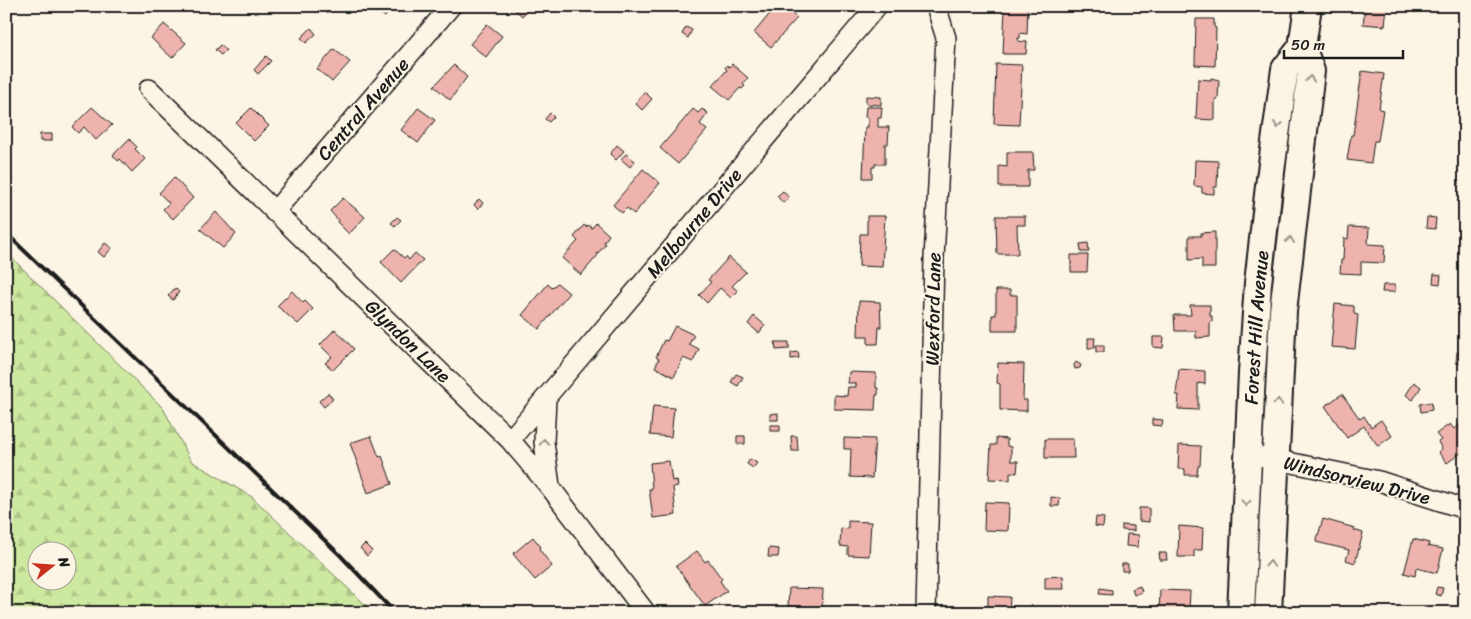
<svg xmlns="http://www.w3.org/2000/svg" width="1471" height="619" viewBox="0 0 1471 619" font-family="Sriracha,sans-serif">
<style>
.forest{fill:url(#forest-firs);stroke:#74825e;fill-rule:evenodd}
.building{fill:#eeb3ac;stroke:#1c1c1c}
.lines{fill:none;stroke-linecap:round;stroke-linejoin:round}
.minor-casing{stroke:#1c1c1c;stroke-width:22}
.secondary-casing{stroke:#1c1c1c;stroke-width:30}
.minor{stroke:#fcf5e5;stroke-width:19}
.secondary{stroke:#fcf5e5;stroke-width:26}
.rail{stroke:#1c1c1c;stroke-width:4}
.oneway{stroke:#97938b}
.labels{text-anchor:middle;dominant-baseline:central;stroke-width:4;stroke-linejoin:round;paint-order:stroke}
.street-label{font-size:19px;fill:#1c1c1c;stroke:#fcf5e5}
</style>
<defs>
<pattern id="forest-firs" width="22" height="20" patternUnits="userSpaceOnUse" patternTransform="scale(1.25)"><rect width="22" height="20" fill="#cde89f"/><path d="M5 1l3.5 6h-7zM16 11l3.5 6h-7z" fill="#afc688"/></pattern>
</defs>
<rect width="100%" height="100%" fill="#fcf5e5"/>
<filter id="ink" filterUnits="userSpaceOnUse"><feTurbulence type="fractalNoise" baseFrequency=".02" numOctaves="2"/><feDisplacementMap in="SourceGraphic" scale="10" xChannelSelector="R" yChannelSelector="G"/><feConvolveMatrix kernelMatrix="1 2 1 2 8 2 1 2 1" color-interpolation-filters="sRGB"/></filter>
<g filter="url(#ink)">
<!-- forest -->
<path class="forest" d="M6,252L163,408L191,461L252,497L374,613H6ZM38,552H68V582H38Z"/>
<!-- building -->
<path class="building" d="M372,6H395L385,17Z
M511,6H531L522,16Z
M784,6L797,18L771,47L754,33L772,11L768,6Z
M1005,6H1028L1027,34L1020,33V38H1018V41L1027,42L1026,54H1003Z
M1360,6H1387L1385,26L1363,24L1365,8H1360Z
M1196,19H1214V27L1216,28L1215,66L1195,65Z
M164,24L186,43L172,58L151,38Z
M487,24L502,36L486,57L470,44Z
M686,27L692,30L688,38L682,34Z
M311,28L316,34L306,43L301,38Z
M220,45L226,50L221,55L215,50Z
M334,49L350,62L332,82L317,69Z
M266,56L271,61L258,74L254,70Z
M732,64L748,78L743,84L745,86L742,89L740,88L729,100L712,86L727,70L725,68L727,65L729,67Z
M996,64L1022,65L1019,125L994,124Z
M454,65L467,77L450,100L434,86Z
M1362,71L1384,74L1379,109L1383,110L1378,141H1374L1371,163L1347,160L1351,135H1353Z
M1211,78L1219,80L1218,99H1215V120L1196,119L1198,79L1211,80Z
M645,92L652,99L642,110L635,103Z
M866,96L881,97V105L866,104Z
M92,107L112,125L96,140L84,127L78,133L72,127Z
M866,107H882L881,118H878V127H889L888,144H885V164H875V167H872V178H863L865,127H868V117H865Z
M251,108L269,126L254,141L236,123Z
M418,108L435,120L418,143L401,130Z
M693,109L698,113L702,109L708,113L700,124L707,130L678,164L660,148Z
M550,113L554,117L549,122L545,119Z
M40,134H52V141H40Z
M129,139L137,147L135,149L145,159L132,172L120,159L118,161L113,155Z
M617,145L624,151L616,160L610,154Z
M1007,152H1033L1034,170H1028V187H999V166L1007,167Z
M626,154L635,161L630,167L621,159Z
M1195,160L1218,161L1217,187H1214V194L1202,193V187L1194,186Z
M643,169L660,183L634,214L627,208L622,213L613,205Z
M174,177L193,198L173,219L163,209L169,203L159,193Z
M783,191L789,198L783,203L777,196Z
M343,198L365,217L349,234L337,222L338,220L330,211Z
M479,199L483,203L478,209L474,205Z
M216,212L236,234L223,248L200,229Z
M867,216H885L882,267L859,266L860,234H867Z
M996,216H1025V225H1017L1018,254H997Z
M397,217L401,220L395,226L391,223Z
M1427,217L1436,218L1435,229L1426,228Z
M596,223L609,235L604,242L606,244L597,254L598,255L581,275L562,258L578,241L574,237L584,225L586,227L588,225L592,228Z
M1349,227L1369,228L1368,244L1385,245L1384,263L1361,262V274L1340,273L1341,260H1343L1344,238L1348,239Z
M1215,232V268H1202V259L1189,260V236H1201V233Z
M105,243L112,248L104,257L98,252Z
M1088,243L1089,252H1081L1080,244Z
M394,249L404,258L406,256L409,260L415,253L423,260L401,283L381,262Z
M1071,255H1088L1087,272H1071Z
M729,257L746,272L732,286L738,291L731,298L720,288L707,303L699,295L711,282L708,280Z
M1434,274L1441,275L1440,284L1433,283Z
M1461,279L1465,280V294L1460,293Z
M557,283L569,293L539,329L522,315L548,284L552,288Z
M1383,285H1395V292H1382Z
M175,288L179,292L173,300L168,296Z
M996,290H1010V295H1017V331H992V315H996Z
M292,291L303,303L305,301L313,309L298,324L277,306Z
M859,301L880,302L881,327H879L878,344H868V336H858Z
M1335,304L1354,306V314L1358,315L1355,349L1331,347Z
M1190,305H1210V316H1212V322H1210V337L1196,338V331H1175L1174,315H1191Z
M754,316L765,325L759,333L748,324Z
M675,326L694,335L689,344L699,349L693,362L683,358L674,377L655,367L659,359L656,357L664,340L667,341Z
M335,329L354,349L333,370L325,363L332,357L320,345Z
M1153,337H1164L1163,348L1153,347Z
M1088,338H1095L1094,348H1088Z
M775,342H789V349L776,350Z
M1096,345H1104V352H1096Z
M798,352L799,358L791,359V353Z
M1457,352H1465V363H1456Z
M1076,362L1081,365L1080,368L1075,369L1074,365Z
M998,363L1024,364L1023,400H1027V411L1000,410V384L997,383Z
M1179,369L1205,371V384L1198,383V410L1178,409L1179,395H1176Z
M849,372L876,373V388H878V395H876L875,410L834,409V395L847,396L848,387H856V383H848Z
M736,374L743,377L738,386L731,382Z
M1414,382L1421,387L1413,400L1406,395Z
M328,393L333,399L324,407L319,401Z
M1342,394L1360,419L1364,416L1371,427L1381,420L1392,436L1378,446L1364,426L1347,438L1325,406Z
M1431,402L1432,410L1421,412L1420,404Z
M653,406L674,408L671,437L650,435Z
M778,413V420H770V414Z
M1152,419L1163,420L1162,426L1152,425Z
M1465,422V450L1447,463L1438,452L1442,449L1438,442L1441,440L1436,434L1450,424L1454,429Z
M770,425H780V431H770Z
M371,436L379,457L382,456L392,484L368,493L350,443Z
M737,436H745V444H737Z
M791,436H797L798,451H792Z
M844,438L875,439L872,478L850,477L851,449H844Z
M996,438L1007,439V446L1011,447V461H1018L1017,473L1010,472V480L989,479L991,445H996Z
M1045,439H1073L1074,458H1045Z
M1179,445L1201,446L1200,466H1198L1197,475H1185V469H1178Z
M750,459L757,463L753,468L747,464Z
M669,461L672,481L677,480L678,486L673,487L676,515L653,518L649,489H652L650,463Z
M1051,497L1060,498L1059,506H1051Z
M985,502L1009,503L1008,531L984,530Z
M1139,508H1149V522L1139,521Z
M1096,517L1104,518L1103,527L1095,526Z
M1323,519L1355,528L1354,530L1363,533L1355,563L1346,560L1349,550L1316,542Z
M848,521L871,522L869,556L848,555V547L840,546L841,528L848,529Z
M1122,525L1134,526V531L1122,530Z
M1179,526L1203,528L1202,550H1196L1194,551V557H1178Z
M1127,534L1139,535L1138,547L1126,546Z
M533,537L541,547L539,549L552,566L535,580L513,554Z
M1413,539L1429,543L1428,546L1443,549L1437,573L1416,568L1415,576L1404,573Z
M365,544L372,551L367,556L360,548Z
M769,548L779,549L778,557H768Z
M697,551L705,562L708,560L722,579L720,581L727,591L705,606L676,566Z
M1159,553H1166L1167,560H1160Z
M1122,564H1128V571H1122Z
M1063,576L1064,589H1045V577Z
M1140,586L1142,592L1134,595L1132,589Z
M1437,587L1443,588L1441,596L1435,594Z
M789,588L823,589L822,609H813V613L797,612V607L788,606Z
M1100,588L1112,590V595L1099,594Z
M1160,590L1190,591L1189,610L1182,609V613H1159Z
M988,596L1010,597L1009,613H988Z"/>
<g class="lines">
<defs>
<path id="minor" d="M149,89L510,440L550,487L646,613
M274,212L451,6
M546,398L544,442L550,486
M510,440L877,6
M1264,457L1379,481L1465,509
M926,613L934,258L946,38L936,6"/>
<g id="secondary">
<path id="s1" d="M1241,613L1252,373L1258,283L1269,186L1285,69L1302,47L1308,6"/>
<path d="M1268,613L1283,311L1311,71L1302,47"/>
</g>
</defs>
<!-- minor casing -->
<use href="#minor" class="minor-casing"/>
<!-- secondary casing -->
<use href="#secondary" class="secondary-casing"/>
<!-- minor -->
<use href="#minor" class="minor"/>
<!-- secondary -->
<use href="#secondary" class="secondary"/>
<!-- rail -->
<path class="rail" d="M6,233L340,555L395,613"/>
</g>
<!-- one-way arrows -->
<defs><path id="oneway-chevron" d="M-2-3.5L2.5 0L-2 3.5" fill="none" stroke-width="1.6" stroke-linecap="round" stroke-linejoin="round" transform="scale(1.25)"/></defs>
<g class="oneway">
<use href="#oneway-chevron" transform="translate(1310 79) rotate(-86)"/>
<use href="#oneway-chevron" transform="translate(1278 125) rotate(98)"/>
<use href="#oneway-chevron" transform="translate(1290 240) rotate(-83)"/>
<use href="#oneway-chevron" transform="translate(1278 402) rotate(-88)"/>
<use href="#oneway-chevron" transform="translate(544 442) rotate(-93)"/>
<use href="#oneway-chevron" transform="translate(1246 503) rotate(92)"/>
<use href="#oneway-chevron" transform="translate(1270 564) rotate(-87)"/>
</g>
</g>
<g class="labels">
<!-- street labels -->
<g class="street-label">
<text transform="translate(363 109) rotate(-49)">Central Avenue</text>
<text transform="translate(694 223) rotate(-50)">Melbourne Drive</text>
<text transform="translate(933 309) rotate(-89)">Wexford Lane</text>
<text stroke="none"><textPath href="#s1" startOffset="286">Forest Hill Avenue</textPath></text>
<text transform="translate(408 341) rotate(44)">Glyndon Lane</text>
<text transform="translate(1357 480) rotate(14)">Windsorview Drive</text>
</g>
</g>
<!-- margin -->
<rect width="1471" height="619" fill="none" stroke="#fcf5e5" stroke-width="25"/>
<rect x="12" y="12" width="1446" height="594" fill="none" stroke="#1c1c1c" stroke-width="2" filter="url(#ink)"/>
<!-- north arrow -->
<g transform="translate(52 566) rotate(73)"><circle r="24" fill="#fcf5e5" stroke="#a29e95"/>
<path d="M0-4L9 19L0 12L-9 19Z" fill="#c8321e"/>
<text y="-8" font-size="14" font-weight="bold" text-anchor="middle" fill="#1c1c1c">N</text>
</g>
<!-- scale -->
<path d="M1284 50v8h119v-8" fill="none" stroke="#1c1c1c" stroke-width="2.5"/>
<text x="1291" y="50" font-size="15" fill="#1c1c1c" stroke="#fcf5e5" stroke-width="4" paint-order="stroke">50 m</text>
</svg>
